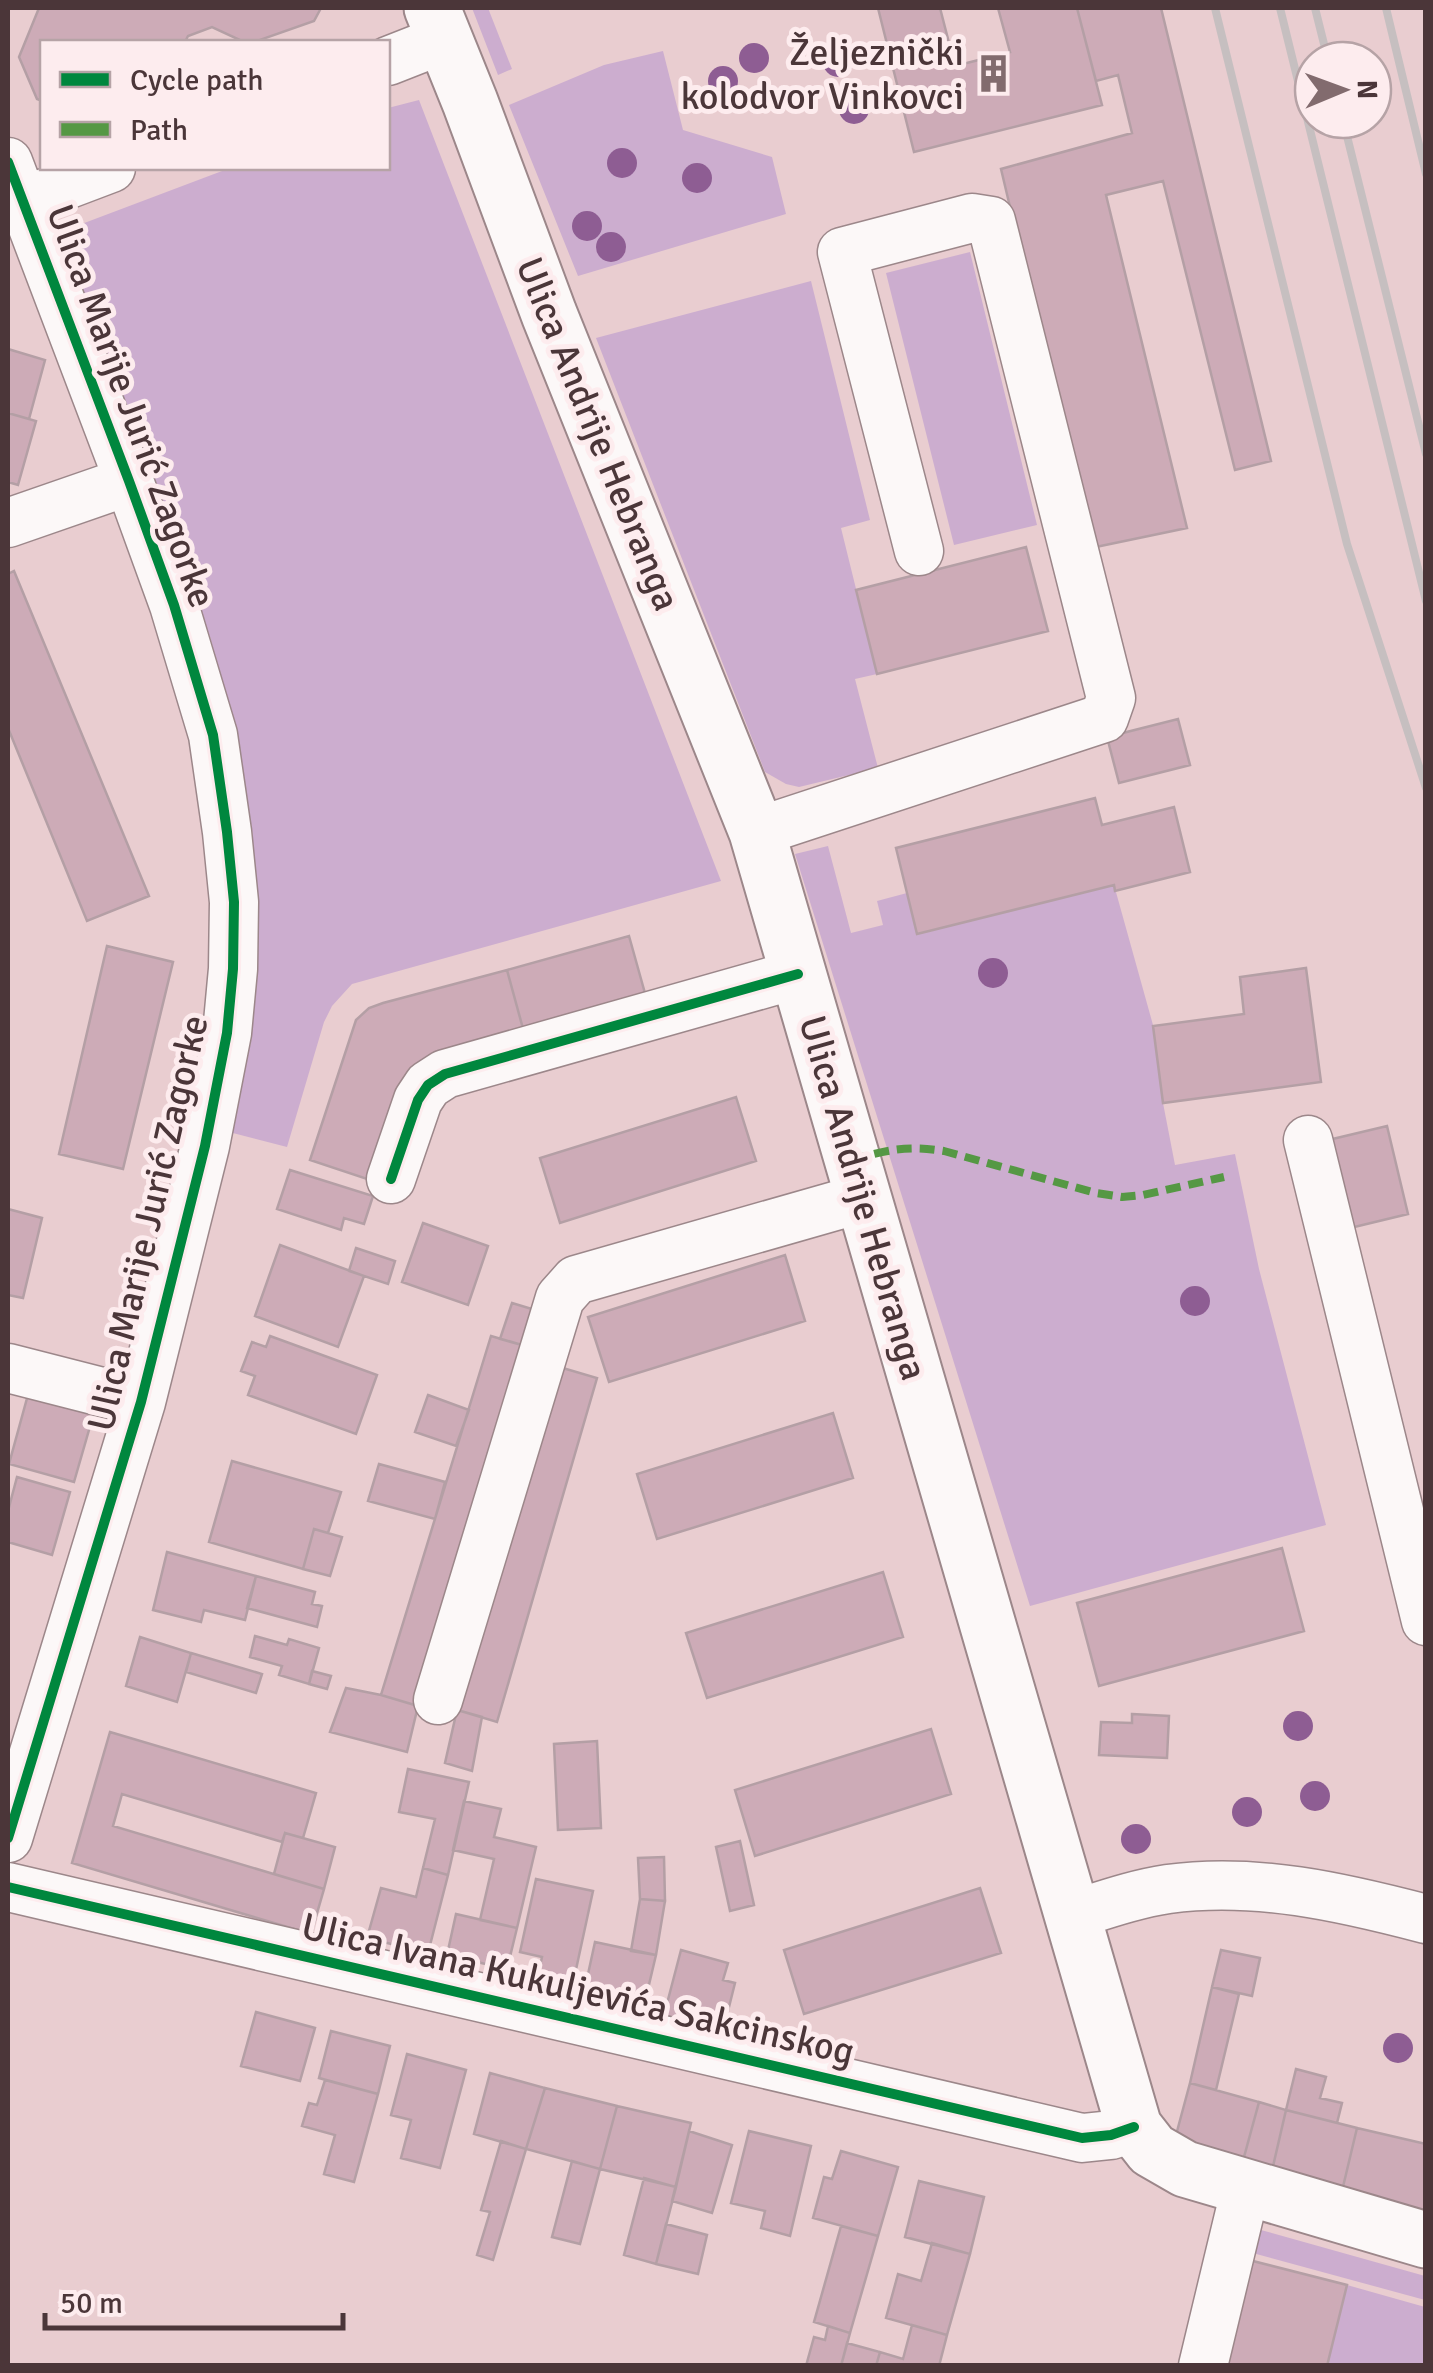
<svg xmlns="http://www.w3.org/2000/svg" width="1433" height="2373" viewBox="0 0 1433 2373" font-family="Signika,sans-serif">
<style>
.green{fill:#ccadcf}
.building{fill:#cdabb7;stroke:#b49fa5;stroke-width:2.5}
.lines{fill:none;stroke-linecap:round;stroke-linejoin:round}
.minor-casing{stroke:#9c878a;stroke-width:51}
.major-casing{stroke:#9c878a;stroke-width:59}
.minor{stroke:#fcf8f8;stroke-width:48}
.major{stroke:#fcf8f8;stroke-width:55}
.rail{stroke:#c6bfc0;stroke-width:8}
.quiet{stroke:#559844;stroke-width:8;stroke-dasharray:15 8;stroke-linecap:butt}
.cycleway-casing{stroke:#fdecee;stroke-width:16}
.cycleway{stroke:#00873e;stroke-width:10}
.tree{fill:#8e5d93}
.labels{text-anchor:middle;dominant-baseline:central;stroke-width:10;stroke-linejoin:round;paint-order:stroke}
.poi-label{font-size:38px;fill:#4b3639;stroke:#fdecee;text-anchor:end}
.street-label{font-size:38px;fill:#4b3639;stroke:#fdecee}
</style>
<rect width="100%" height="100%" fill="#e9cdd0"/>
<!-- green -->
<path class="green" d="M472,8H488L512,69L498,75Z
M663,51L683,130L772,157L786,214L578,276L509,105L604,65Z
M419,100L721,881L352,984L332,1006L324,1022L287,1147L229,1132L251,1042L258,970L257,900L252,829L229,706L210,637L68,250L79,225L230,168H388V108Z
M970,252L1037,525L954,545L886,273Z
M811,281L870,520L841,528L877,674L855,679L878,768L799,787L786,784L765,772L596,338Z
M828,846L851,933L883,925L877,901L907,893L917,934L1114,885L1153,1025L1163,1103L1175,1165L1235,1154L1259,1269L1326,1525L1030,1606L795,854Z
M1261,2230L1425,2276V2300L1249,2252L1257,2233Z
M1347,2285L1425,2307V2365L1327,2366Z"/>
<!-- building -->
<path class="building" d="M39,8H321L314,21L254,42H244L212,27L188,36L185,42H42V101L37,99L19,57Z
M878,8H940L955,66L1010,52L998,8H1077L1102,105L914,152Z
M1077,8H1161L1271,461L1235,470L1163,181L1106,195L1187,528L1091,548L1001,169L1132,133L1118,75L1096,81Z
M8,349L45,360L29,419L8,413Z
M8,413L36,421L18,485L8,482Z
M1026,547L1048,631L877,674L856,590Z
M14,571L149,896L87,921L8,728V574Z
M1178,719L1190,765L1119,783L1107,737Z
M1095,798L1102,825L1174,807L1190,872L1115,891L1114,885L917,934L896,848Z
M629,936L648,1004L525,1036L507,970Z
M107,946L173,962L123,1169L59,1154Z
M1306,968L1321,1082L1163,1103L1153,1026L1244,1014L1240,977Z
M507,970L525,1036L413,1067L376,1182L310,1160L356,1020L369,1008L383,1003Z
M736,1097L756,1161L560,1223L540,1158Z
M1387,1126L1408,1214L1342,1230L1320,1142Z
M290,1170L373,1196L364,1224L344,1218L341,1230L277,1209Z
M8,1209L42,1218L23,1298L8,1295Z
M423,1223L488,1246L468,1305L402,1282Z
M280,1245L364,1276L338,1347L255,1316Z
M356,1248L395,1261L388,1284L349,1271Z
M785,1255L805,1321L609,1382L588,1317Z
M512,1303L542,1312L529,1347L500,1339Z
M270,1336L377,1375L356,1434L248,1395L255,1376L241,1371L252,1342L266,1347Z
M491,1336L529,1347L418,1706L381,1695Z
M556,1366L597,1378L497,1722L457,1710Z
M29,1391L95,1409L74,1482L9,1464Z
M428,1395L469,1410L456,1446L415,1432Z
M833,1413L853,1478L657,1539L637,1474Z
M232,1461L341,1492L328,1533L314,1529L303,1569L209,1542Z
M379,1464L445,1482L435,1519L368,1501Z
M17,1477L70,1492L52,1555L8,1542V1511Z
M314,1529L342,1537L330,1576L303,1569Z
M1282,1548L1304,1631L1099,1686L1077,1603Z
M167,1552L256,1576L245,1620L204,1610L201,1622L153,1610Z
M883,1572L903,1637L707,1698L686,1633Z
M256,1576L315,1592L312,1604L322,1606L317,1627L247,1608Z
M255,1636L287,1645L289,1639L319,1648L309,1684L279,1675L282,1666L250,1657Z
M140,1637L191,1653L177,1702L126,1686Z
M191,1653L262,1674L256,1693L186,1672Z
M312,1671L331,1676L327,1689L309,1684Z
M346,1688L381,1695L418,1706L407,1752L330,1732Z
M457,1710L482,1717L472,1771L445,1763Z
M1132,1714L1169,1716L1167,1758L1099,1755L1101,1722L1132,1723Z
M931,1729L951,1794L755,1856L735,1790Z
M110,1732L316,1793L303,1838L285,1833L282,1842L122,1794L113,1826L324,1889L311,1934L72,1863Z
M597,1741L601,1828L558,1830L554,1744Z
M408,1769L469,1782L448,1875L423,1868L435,1819L399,1812Z
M464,1801L501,1809L494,1837L536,1847L517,1928L480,1920L494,1859L453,1850Z
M285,1833L335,1847L324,1889L274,1874Z
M740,1841L754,1905L730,1911L716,1847Z
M664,1857L665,1901L640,1899L638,1858Z
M423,1868L448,1875L428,1953L367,1938L381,1888L416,1897Z
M536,1879L593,1891L572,1988L537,1980L542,1957L520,1952Z
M980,1888L1001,1953L804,2014L784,1950Z
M640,1899L665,1901L656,1955L631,1951Z
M456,1914L517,1928L507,1969L447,1955Z
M595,1942L656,1955L643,2010L583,1997Z
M681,1950L728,1963L723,1980L735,1983L723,2031L664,2015Z
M1221,1950L1260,1958L1252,1996L1212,1987Z
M1212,1987L1239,1994L1216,2090L1190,2083Z
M256,2012L315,2028L300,2081L241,2066Z
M331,2031L390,2046L378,2094L319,2078Z
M407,2054L466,2070L440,2168L401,2158L411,2120L391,2115Z
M1296,2069L1326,2077L1320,2098L1342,2103L1337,2123L1286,2110Z
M490,2073L545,2088L526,2149L474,2134Z
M325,2080L378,2094L354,2182L324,2174L335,2135L302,2126L309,2103L317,2105Z
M1190,2083L1259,2102L1241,2168L1172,2150Z
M545,2088L617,2106L600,2169L526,2149Z
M1259,2102L1286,2110L1271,2175L1241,2168Z
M617,2106L691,2123L676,2187L600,2169Z
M1286,2110L1357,2128L1342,2191L1271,2175Z
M1357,2128L1426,2144V2212L1342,2191Z
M689,2131L732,2145L712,2213L672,2201Z
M749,2131L811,2146L790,2236L761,2228L765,2211L731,2203Z
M501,2141L526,2149L493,2260L477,2255L490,2212L481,2210Z
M841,2151L898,2167L878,2236L813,2218L824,2177L832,2179Z
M572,2161L600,2169L580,2244L552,2237Z
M644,2178L676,2187L656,2264L624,2255Z
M919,2181L984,2197L970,2254L905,2237Z
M666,2224L707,2235L698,2274L656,2264Z
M841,2226L878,2236L850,2333L814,2322Z
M932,2243L970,2254L947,2335L886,2318L898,2274L921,2281Z
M1245,2259L1347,2285L1327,2366H1218Z
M912,2325L947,2335L939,2366H876L880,2352L903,2359Z
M828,2326L850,2333L841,2366H806L814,2337L825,2340Z
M847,2343L880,2352L876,2366H841Z"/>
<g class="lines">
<defs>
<path id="minor" d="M388,61L444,39
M8,162L129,481L174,605L213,735L227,832L234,902L233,969L227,1033L205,1146L141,1402L8,1838
M8,207L111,168
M8,523L129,481
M757,832L1104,718L1111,698L991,221L972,218L842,252L919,551
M1308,1140L1426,1621
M391,1179L418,1100L428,1085L445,1074L798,974
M8,1368L141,1402
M438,1700L560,1298L576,1280L863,1198
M8,1887L1082,2138L1111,2135L1134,2127
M1072,1915C1104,1905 1135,1894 1168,1889C1255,1877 1342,1897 1426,1919
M1203,2366L1246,2187"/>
<path id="major" d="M432,8L470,102L549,314L757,832L1134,2127L1152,2150L1185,2169L1426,2240"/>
</defs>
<!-- minor casing -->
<use href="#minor" class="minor-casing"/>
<!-- major casing -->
<use href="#major" class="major-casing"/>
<!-- minor -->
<use href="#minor" class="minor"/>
<!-- major -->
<use href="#major" class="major"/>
<!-- rail -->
<path class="rail" d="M1215,8L1347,544L1426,788
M1280,8L1426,601
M1315,8L1328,60
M1386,8L1426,174
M1343,120L1426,454"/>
<!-- quiet -->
<path class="quiet" d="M852,1160C887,1150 907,1145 944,1151L1096,1193L1122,1197L1143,1195L1224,1177"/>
<defs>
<path id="cycleway" d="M8,162L129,481L174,605L213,735L227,832L234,902L233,969L227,1033L205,1146L141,1402L8,1838
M391,1179L418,1100L428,1085L445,1074L798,974
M8,1887L1082,2138L1111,2135L1134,2127"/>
</defs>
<!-- cycleway casing -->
<use href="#cycleway" class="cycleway-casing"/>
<!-- cycleway -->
<use href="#cycleway" class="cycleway"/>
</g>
<!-- trees -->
<g class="tree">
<circle cx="754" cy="58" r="15"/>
<circle cx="838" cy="62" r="15"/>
<circle cx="723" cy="81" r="15"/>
<circle cx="854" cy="109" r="15"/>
<circle cx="622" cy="163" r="15"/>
<circle cx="697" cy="178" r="15"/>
<circle cx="587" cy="226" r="15"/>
<circle cx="611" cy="247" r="15"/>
<circle cx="993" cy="973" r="15"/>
<circle cx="1195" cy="1301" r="15"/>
<circle cx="1298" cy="1726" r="15"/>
<circle cx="1315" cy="1796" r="15"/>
<circle cx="1247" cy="1812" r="15"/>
<circle cx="1136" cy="1839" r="15"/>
<circle cx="1398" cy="2048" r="15"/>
</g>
<!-- icons -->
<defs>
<symbol id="building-bare" viewBox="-9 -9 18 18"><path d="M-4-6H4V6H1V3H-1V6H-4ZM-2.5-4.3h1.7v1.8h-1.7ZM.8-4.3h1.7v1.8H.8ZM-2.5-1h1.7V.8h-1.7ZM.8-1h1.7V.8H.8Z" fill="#826b6e" stroke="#fdecee" stroke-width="2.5" paint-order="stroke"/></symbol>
</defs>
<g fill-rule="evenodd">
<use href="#building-bare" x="966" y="46" width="55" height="55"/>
</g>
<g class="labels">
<!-- poi labels -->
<g class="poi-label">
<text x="964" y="52">Željeznički<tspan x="964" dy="44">kolodvor Vinkovci</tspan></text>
</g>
<!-- street labels -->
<g class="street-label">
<text transform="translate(131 406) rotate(70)">Ulica Marije Jurić Zagorke</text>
<text transform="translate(598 434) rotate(68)">Ulica Andrije Hebranga</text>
<text transform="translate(863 1198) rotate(74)">Ulica Andrije Hebranga</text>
<text transform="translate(148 1223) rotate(-77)">Ulica Marije Jurić Zagorke</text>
<text transform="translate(578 1989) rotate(13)">Ulica Ivana Kukuljevića Sakcinskog</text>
</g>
</g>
<!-- border -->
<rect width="1433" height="2373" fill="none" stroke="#4b3639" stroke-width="20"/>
<!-- legend -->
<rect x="40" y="40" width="350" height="130" fill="#fdecee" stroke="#b6a3a6" stroke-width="2.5"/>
<rect x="60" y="72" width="50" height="15" fill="#00873e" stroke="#b6a3a6" stroke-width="2.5"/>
<text x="130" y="90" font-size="30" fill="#4b3639">Cycle path</text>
<rect x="60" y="122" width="50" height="15" fill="#559844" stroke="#b6a3a6" stroke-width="2.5"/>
<text x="130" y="140" font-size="30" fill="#4b3639">Path</text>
<!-- north arrow -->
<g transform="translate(1343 90) rotate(89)"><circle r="48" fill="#fdecee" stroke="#b6a3a6" stroke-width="2.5"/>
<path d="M0-8L18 38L0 25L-18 38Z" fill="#826b6e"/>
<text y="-15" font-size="28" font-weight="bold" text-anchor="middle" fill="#4b3639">N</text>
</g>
<!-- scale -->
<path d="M45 2313v15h298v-15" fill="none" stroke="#4b3639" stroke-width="5"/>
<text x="60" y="2313" font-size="30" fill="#4b3639" stroke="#fdecee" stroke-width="8" paint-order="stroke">50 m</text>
</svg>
